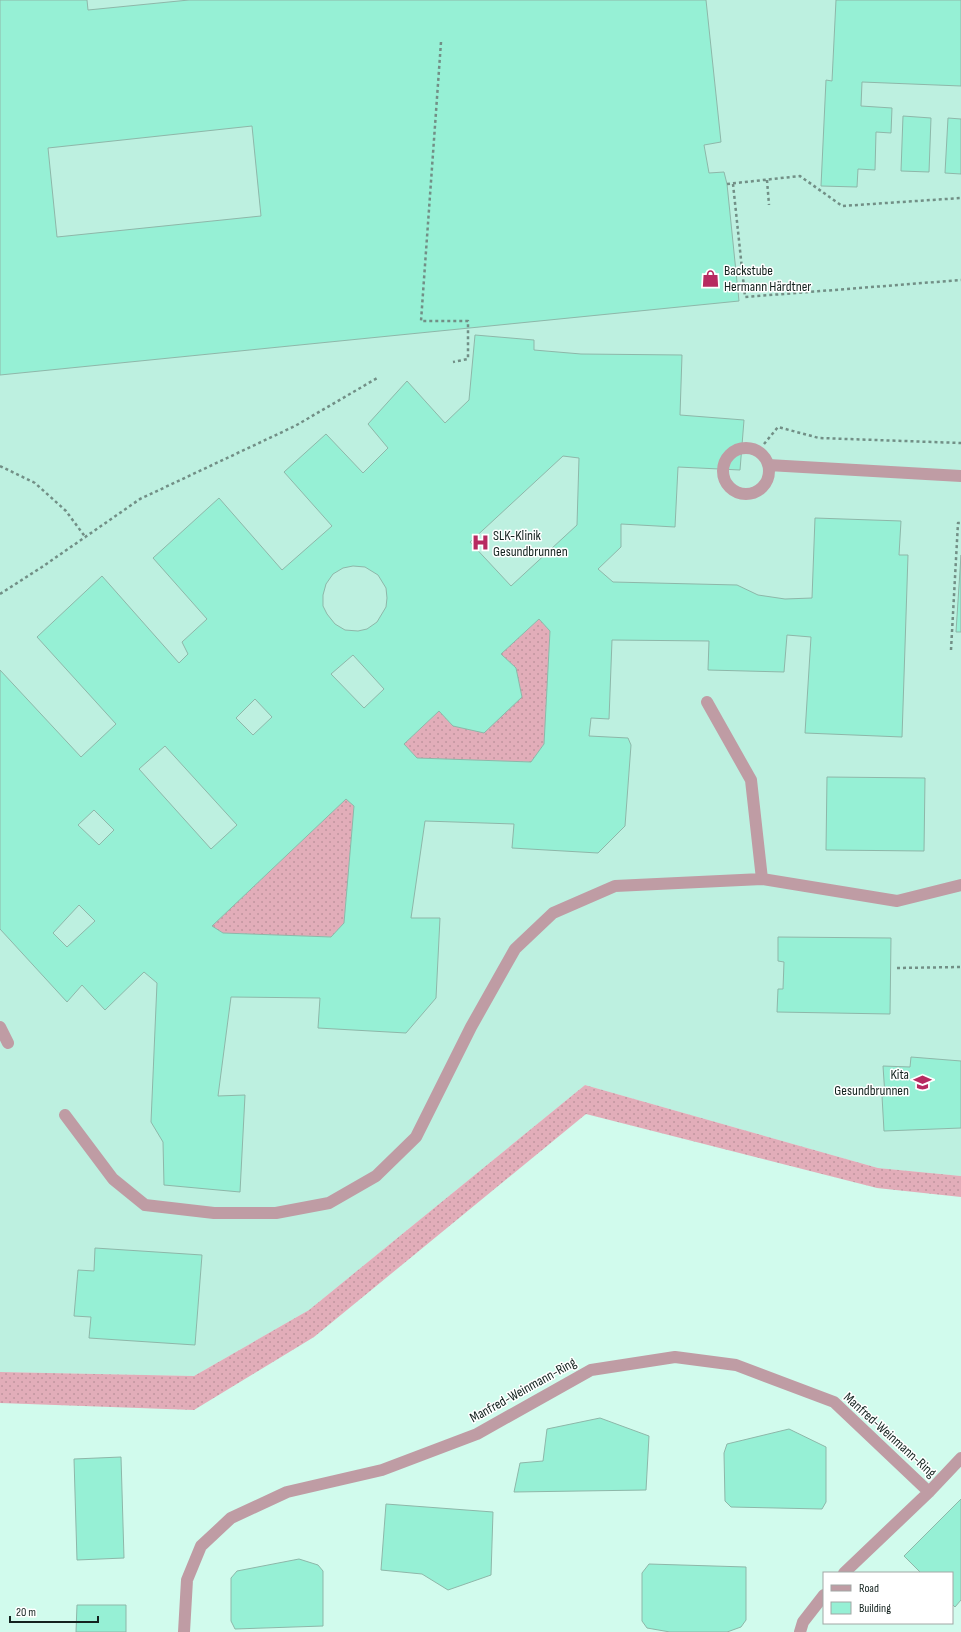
<svg xmlns="http://www.w3.org/2000/svg" width="961" height="1632" viewBox="0 0 961 1632" font-family="'Sofia Sans Condensed',sans-serif">
<style>
.built{fill:#bdf0e0}
.grass{fill:url(#grass-dots)}
.building{fill:#96f0d5;stroke:#8eb7a9;fill-rule:evenodd}
.lines{fill:none;stroke-linecap:round;stroke-linejoin:round}
.path{stroke:#728f86;stroke-width:2.5;stroke-dasharray:3 3;stroke-linecap:butt}
.minor{stroke:#bf9ca4;stroke-width:12}
.labels{text-anchor:middle;dominant-baseline:central;stroke-width:3;stroke-linejoin:round;paint-order:stroke}
.poi-label{font-size:14px;fill:#13221e;stroke:#fff;text-anchor:start}
.street-label{font-size:14px;fill:#13221e;stroke:#fff}
</style>
<defs>
<pattern id="grass-dots" width="8" height="8" patternUnits="userSpaceOnUse"><rect width="8" height="8" fill="#e2adb9"/><path d="M2 2h.1M6 6h.1" fill="none" stroke="#c1959f" stroke-width="1.8" stroke-linecap="round"/></pattern>
</defs>
<rect width="100%" height="100%" fill="#d1fbed"/>
<!-- built -->
<path class="built" d="M0,0H961V1176L878,1168L585,1085L309,1310L194,1376L0,1372Z"/>
<!-- grass -->
<path class="grass" d="M539,619L550,631L544,744L531,762L417,758L404,744L439,711L453,726L484,732L522,697L516,668L501,654Z
M346,799L354,806L344,923L331,937L223,933L212,926Z
M585,1085L878,1168L961,1176V1197L877,1188L586,1114L314,1337L194,1410L0,1403V1372L194,1376L309,1310Z"/>
<!-- building -->
<path class="building" d="M0,0H87L88,10L189,0H706L721,142L704,145L709,173L724,172L727,184L739,301L0,375ZM252,126L261,216L57,237L48,148Z
M836,0H961V86L862,82L861,106L892,108L891,133L876,132L875,170L858,169L857,187L821,186L826,80L832,81Z
M903,116L931,118L929,172L901,171Z
M948,118L961,119V174L945,173Z
M475,335L534,340V350L581,354L682,355L680,415L744,420L740,470L678,467L675,527L621,524V547L598,569L613,582L737,585L758,595L785,599L812,598L815,518L901,521L899,555H908L902,737L805,733L811,637L787,635L784,672L708,670L709,641L612,640L609,719L591,718L589,736L628,738L631,745L625,826L598,853L512,848L514,824L425,821L411,918H440L436,998L406,1033L318,1028L320,998L231,997L218,1096L245,1095L240,1192L164,1185L163,1142L151,1122L157,983L144,972L105,1010L82,985L67,1002L0,929V670L81,757L116,724L37,637L102,576L179,663L188,654L182,642L207,619L153,558L219,498L282,570L332,526L284,472L326,434L363,473L388,448L368,424L407,381L445,423L469,400ZM563,456L579,458L577,525L511,586L470,542ZM353,566L365,567L378,575L386,588L387,598L386,607L377,622L367,629L358,631L345,630L335,624L327,614L323,606V595L326,584L333,574L343,568ZM539,619L550,631L544,744L531,762L417,758L404,744L439,711L453,726L484,733L522,697L516,668L501,654ZM353,655L384,689L364,708L331,674ZM255,699L272,717L253,735L236,718ZM165,746L237,825L211,849L139,769ZM346,799L354,806L344,923L331,937L223,933L212,926ZM94,810L114,830L99,845L78,825ZM79,905L95,921L67,947L53,933Z
M961,555V632H956Z
M827,777L925,778L924,851L826,850Z
M778,937L891,938L890,1014L777,1012L778,989H783L784,962L778,961Z
M911,1057L961,1061V1128L884,1131L882,1096H885L883,1066L910,1067Z
M95,1248L202,1255L195,1345L89,1338L91,1317L74,1316L78,1270L94,1271Z
M600,1418L649,1436L646,1490L514,1492L520,1463L543,1461L547,1429Z
M789,1429L826,1447V1502L822,1509L731,1507L725,1501L724,1453L727,1444Z
M121,1457L124,1558L77,1560L74,1459Z
M961,1499V1600L955,1607L952,1604V1573H921L904,1556Z
M386,1504L493,1512L491,1575L448,1590L422,1574L381,1570Z
M299,1559L318,1565L323,1571V1626L235,1629L231,1621V1578L237,1571Z
M649,1564L746,1567V1620L741,1627L727,1632H670L647,1628L642,1621V1573Z
M77,1605H126V1632H76Z"/>
<g class="lines">
<!-- path -->
<path class="path" d="M441,42L421,321H468V359L453,362
M767,180L769,205
M727,184L800,176L842,206L961,198
M733,184L745,297L961,280
M764,444L778,427L819,438L961,443
M0,466L35,483L66,511L86,538
M0,594L42,567L140,499L295,426L379,377
M951,650L958,523H961
M897,968L961,967"/>
<!-- minor -->
<path class="minor" d="M723 471a23 23 0 1 1 46 0a23 23 0 1 1-46 0Z
M768,465L961,476
M707,702L751,780L762,879
M0,1027L8,1043
M65,1115L113,1179L145,1205L214,1213H276L329,1203L376,1176L416,1137L471,1027L515,949L553,913L615,886L762,879L897,901L961,885
M844,1573L929,1492L961,1458
M184,1632L187,1580L201,1546L231,1518L287,1492L382,1470L477,1434L591,1370L675,1357L736,1365L834,1402L929,1492
M800,1632L803,1622L824,1595"/>
</g>
<!-- icons -->
<defs>
<symbol id="shop-bare" viewBox="-9 -9 18 18"><path d="M-5-2.5h2.3a2.7 3.5 0 0 1 5.4 0H5L5.5 6h-11ZM-1.5-2.5h3a1.5 2.3 0 0 0-3 0Z" fill="#b72a60" stroke="#fff" stroke-width="2.5" paint-order="stroke"/></symbol>
<symbol id="hospital-bare" viewBox="-9 -9 18 18"><path d="M-5-5h3v3.5h4V-5h3V5h-3V1.5h-4V5h-3Z" fill="#b72a60" stroke="#fff" stroke-width="2.5" paint-order="stroke"/></symbol>
<symbol id="school-bare" viewBox="-9 -9 18 18"><path d="M0-5L7-2L0 1L-7-2ZM-4 1L0 2.5L4 1V4Q0 6-4 4Z" fill="#b72a60" stroke="#fff" stroke-width="2.5" paint-order="stroke"/></symbol>
</defs>
<g fill-rule="evenodd">
<use href="#shop-bare" x="698" y="266" width="25" height="25"/>
<use href="#hospital-bare" x="468" y="530" width="25" height="25"/>
<use href="#school-bare" x="910" y="1070" width="25" height="25"/>
</g>
<g class="labels">
<!-- poi labels -->
<g class="poi-label">
<text x="724" y="270">Backstube<tspan x="724" dy="16">Hermann Härdtner</tspan></text>
<text x="493" y="535">SLK-Klinik<tspan x="493" dy="16">Gesundbrunnen</tspan></text>
<text x="909" y="1074" text-anchor="end">Kita<tspan x="909" dy="16">Gesundbrunnen</tspan></text>
</g>
<!-- street labels -->
<g class="street-label">
<text transform="translate(523 1390) rotate(-29)">Manfred-Weinmann-Ring</text>
<text transform="translate(890 1435) rotate(42)">Manfred-Weinmann-Ring</text>
</g>
</g>
<!-- legend -->
<rect x="823" y="1572" width="130" height="52" fill="#ffffff" stroke="#a1a7a5"/>
<rect x="831" y="1585" width="20" height="6" fill="#bf9ca4" stroke="#a1a7a5"/>
<text x="859" y="1592" font-size="12" fill="#13221e">Road</text>
<rect x="831" y="1602" width="20" height="12" fill="#96f0d5" stroke="#a1a7a5"/>
<text x="859" y="1612" font-size="12" fill="#13221e">Building</text>
<!-- scale -->
<path d="M10 1616v6h88v-6" fill="none" stroke="#13221e" stroke-width="2"/>
<text x="16" y="1616" font-size="12" fill="#13221e" stroke="#ffffff" stroke-width="3" paint-order="stroke">20 m</text>
</svg>
